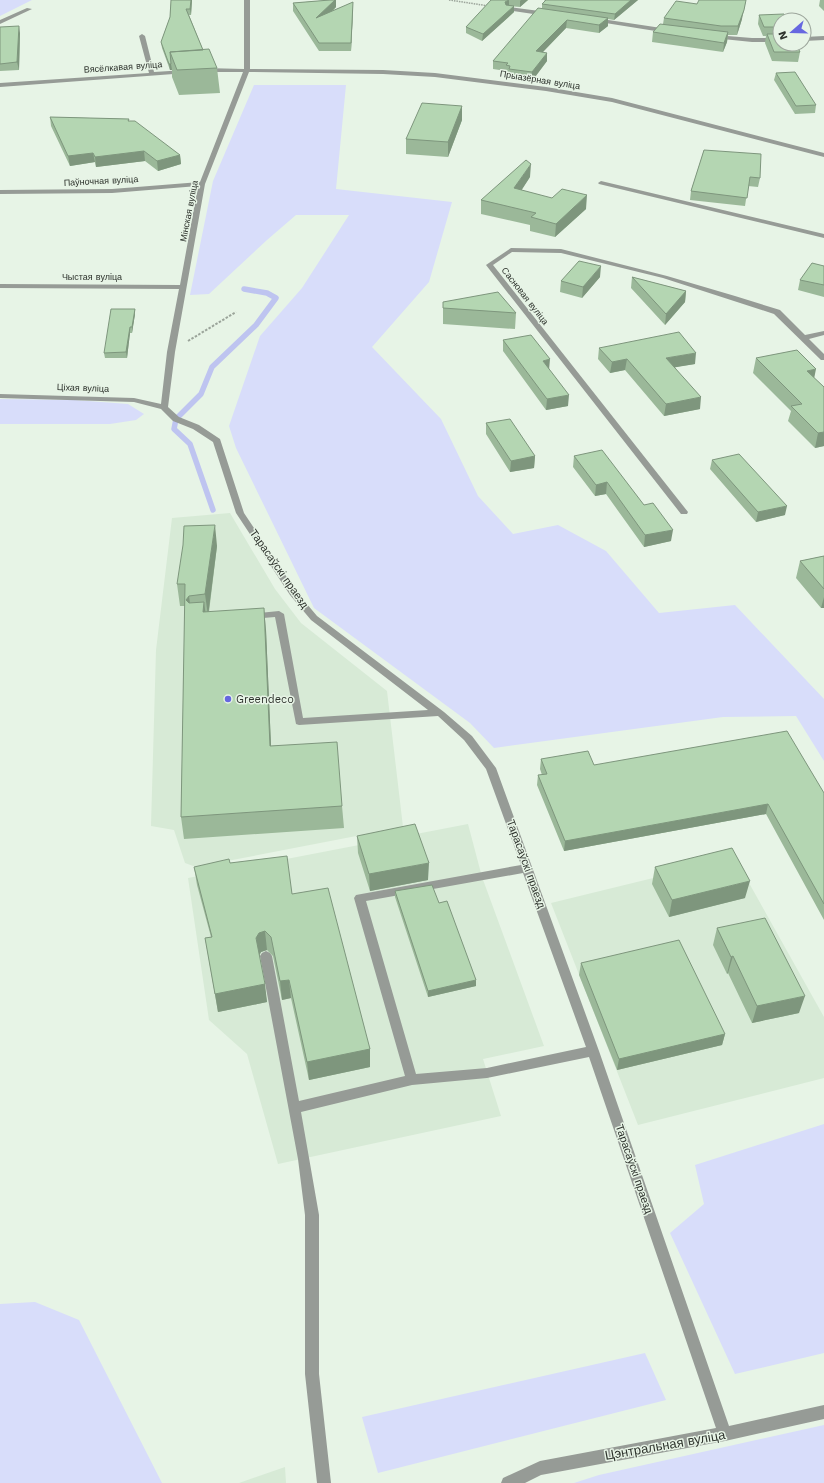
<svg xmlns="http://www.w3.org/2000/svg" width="824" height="1483" viewBox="0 0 824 1483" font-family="'Work Sans',sans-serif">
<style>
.built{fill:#d7ead6}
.green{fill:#d8ddfa}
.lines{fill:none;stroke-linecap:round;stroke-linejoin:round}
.stream{stroke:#bec4f0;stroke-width:5.5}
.path-far1{stroke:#9ba49a;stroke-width:1.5;stroke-dasharray:1.5 1;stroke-linecap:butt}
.path{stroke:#9ba49a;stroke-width:2;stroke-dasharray:2.5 1.5;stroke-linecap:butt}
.minor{fill:#969b96;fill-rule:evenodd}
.wall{fill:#9bb899}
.shaded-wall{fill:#7e967d}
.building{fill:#b4d6b2;stroke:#7e967d}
.poi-dot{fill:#6667e0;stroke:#e7f4e6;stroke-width:1.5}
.labels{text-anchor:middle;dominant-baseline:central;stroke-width:3;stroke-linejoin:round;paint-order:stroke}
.far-street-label{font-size:9px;fill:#2d322c;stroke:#e7f4e6}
.street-label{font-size:11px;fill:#2d322c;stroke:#e7f4e6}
.poi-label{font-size:11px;fill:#2d322c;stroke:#e7f4e6;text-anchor:start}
.near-street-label{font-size:13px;fill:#2d322c;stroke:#e7f4e6}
</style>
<rect width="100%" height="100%" fill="#e7f4e6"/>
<!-- built -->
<path class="built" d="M230,513L275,589L301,623L387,691L403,827L196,867L185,863L174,830L151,826L156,650L172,518Z
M468,824L482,877L544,1046L483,1059L501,1116L278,1164L247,1054L209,1020L188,878Z
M735,858L824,1017V1078L638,1125L551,903Z
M285,1467L286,1483H239Z"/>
<!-- green -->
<path class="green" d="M0,0H32L0,16Z
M254,85H346L336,189L452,202L429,282L372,347L441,419L478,496L513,534L558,525L606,551L659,613L735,605L824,699V761L796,716L723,717L494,748L470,723L314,608L236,448L229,426L260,336L302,288L349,215H296L267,240L209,294L190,295L213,181Z
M0,399L75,400L128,404L144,414L136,420L110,424H0Z
M824,1124V1353L735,1374L670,1233L704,1204L695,1165Z
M35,1302L79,1320L162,1483H0V1304Z
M645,1353L666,1400L378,1473L362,1417Z
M824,1425V1483H574L599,1475Z"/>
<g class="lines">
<!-- stream -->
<path class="stream" d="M213,510L190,444L174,429L176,419L201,394L212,367L256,325L276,298L267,293L244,289"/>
<!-- path-far1 -->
<path class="path-far1" d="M449,0L489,6"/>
<!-- path -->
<path class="path" d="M188,341L236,312"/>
<!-- minor -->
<path class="minor" d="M244,0H250V69L383,70L435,73L546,87L612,98L824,153V157L612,102L546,91L435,77L383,74L249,72L205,184L175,352L168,407L179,417L199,425L220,439L244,513L296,591L317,616L444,712L472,736L496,768L599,1051L729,1426L824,1405V1419L725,1441L541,1475L525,1483H501L503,1478L540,1461L716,1428L589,1057L487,1078L412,1085L301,1112L319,1215V1374L331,1483H317L305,1374V1215L298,1159L260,956L262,953L266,951L270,953L272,956L299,1101L405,1076L354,898L356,895L521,865L486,769L464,740L438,716L299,725L296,724L275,617L252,619L249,618L247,616L249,614L279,611L284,614L303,718L428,710L311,620L290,595L236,513L213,442L193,429L173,421L161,409L134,402L0,398V394L134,398L161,404L167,352L179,289L0,288V284L180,285L198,186L112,193L0,194V190L112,189L200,182L243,72H205L202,70L205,68L244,69ZM523,873L586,1047L487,1068L416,1074L366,901Z
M509,7L547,12L550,14L547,16L507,10L506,9Z
M27,8L32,9L0,24V20Z
M595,18L668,29L671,31L668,33L593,21V19Z
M142,34L145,36L154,72L185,70L188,72L187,73L0,87V83L149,73L139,36Z
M715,35L752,38H780V42H752L713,38V36Z
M824,36V40L804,41V37Z
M601,181L824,234V238L599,184L598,183Z
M511,248L561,249L667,276L735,296L780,310L805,335L824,331V335L809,339L824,354V360H821L774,314L663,278L561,253L512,252L493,265L688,512L687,514H681L486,265Z"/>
</g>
<!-- wall -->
<path class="wall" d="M171,0H192L191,15H189L203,50L217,68L220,93L179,95L172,77V70H170L162,48L161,42L170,17Z
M330,0H336V7L333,11L353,10L351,51H319L293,11V3Z
M491,0H528L520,7L509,6L514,12L482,41L466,33V27Z
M544,0H638L614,20L608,19V26L599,33L566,28L543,52L547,61L532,81L508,78V74H506V71L493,69V61L542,8V4L545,1Z
M820,0H824V11L819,6Z
M759,15L780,20V44L800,52L798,62L772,61L765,43L766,36H763L758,24Z
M664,18L742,19L737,35H728L727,42L723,52L652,42L653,32L663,24Z
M0,27L20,33L19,70L0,71Z
M776,73L816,105L815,113L795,114L774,80Z
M462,106V120L448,157L406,154V139Z
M50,117L129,119V121L180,155L181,164L158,171L145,161L96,167L95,162L70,166L51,126Z
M704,150L760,178L758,187L748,186L745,206L690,200L691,191Z
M530,177L521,190L586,209L555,237L530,231V225L481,214V200Z
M824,266V297L798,290L800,280Z
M600,277L582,298L560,292L561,281Z
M632,277L686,291L685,302L665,325L631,288Z
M443,302L516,313L515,329L443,324Z
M135,309V314L132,333H130L127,358H105L104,353Z
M503,340L549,369L568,406L546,410L503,351Z
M599,348L695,364L675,367L700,409L664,416L625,370L610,373L598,359Z
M756,358L814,378L824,387V446L815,448L788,421L791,411L753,373Z
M486,423L535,456L534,468L510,472L486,434Z
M574,456L644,505L671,541L644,547L606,494L595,496L573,467Z
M712,460L785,515L756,522L710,469Z
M217,546L209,612L266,630L271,746L342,806L344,828L184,839L181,817L185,606H180L177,584Z
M824,556V608H821L796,578L800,561Z
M541,759L594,765L824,793V920L766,814L564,851L537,785L538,775H542L540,769Z
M357,836L428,880L370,891L358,853Z
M230,863L292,894L370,1049V1067L309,1080L291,998L282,1000L273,956L267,950L261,952L259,955L267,1002L218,1012L205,938L211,937L197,885L194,867Z
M655,867L745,898L669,917L652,884Z
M395,891L476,986L428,997L395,897Z
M717,928L799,1013L752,1023L728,973L727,974L713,945Z
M581,963L725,1034L722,1045L617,1070L579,975Z"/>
<!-- shaded-wall -->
<path class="shaded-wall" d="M191,0H192L191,15L190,9Z
M335,0H336V7L316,26V18Z
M509,0V6L505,8V2Z
M521,0H528L520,7V1Z
M631,0H638L614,20L615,14Z
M746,0L742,19L737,35L738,26Z
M353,2V10L351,51V43Z
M514,6V12L482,41L483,34Z
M608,18V26L599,33V25Z
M567,20L566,28L535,60L536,51Z
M19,26L20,33L19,70L17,62Z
M728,32L727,42L723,52L724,43Z
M547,53V61L532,81V72Z
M169,64H171L172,70H170Z
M462,106V120L448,157V142Z
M144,151L145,161L96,167L95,157Z
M93,153L95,162L70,166L68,156Z
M180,155L181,164L158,171L157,161Z
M531,164L530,177L514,202V188Z
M587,195L586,209L555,237L556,224Z
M601,266L600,277L582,298L583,287Z
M686,291L685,302L665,325L666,314Z
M135,309V314L132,333V327Z
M130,327V333L127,358L126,352Z
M696,353L695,364L665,369L666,358Z
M550,359L549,370L543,361Z
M627,359L625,370L610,373L612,362Z
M816,369L813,384L807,371Z
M569,395L568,406L546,410L547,399Z
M701,397L700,409L664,416L666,404Z
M824,432V446L815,448L818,433Z
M535,456L534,468L510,472L511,461Z
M607,482L606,494L595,496L596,485Z
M787,506L785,515L756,522L758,512Z
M215,525L217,546L208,616L205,594Z
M673,530L671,541L644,547L645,535Z
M189,596L192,618L186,600Z
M824,597V608H821Z
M204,602L207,623L203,612Z
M264,608L266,630L272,768L270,746Z
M768,804L766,814L564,851L565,841Z
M429,863L428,880L370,891L369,874Z
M750,881L745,898L669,917L672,900Z
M265,931L267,950L261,952L259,956L256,938L259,933Z
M733,956L728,973L727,974L731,957Z
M289,980L291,998L282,1000L280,981Z
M476,980V986L428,997V991Z
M265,984L267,1002L218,1012L215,994Z
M805,996L799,1013L752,1023L757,1006Z
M725,1034L722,1045L617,1070L619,1059Z
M370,1049V1067L309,1080L307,1062Z"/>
<!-- building -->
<path class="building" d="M171,0H191L190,9H186L203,50L170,52L171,64H169L161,42L170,17Z
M330,0H335L316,18L353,2L351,43H319L293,3Z
M491,0H509L505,2L506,5L514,6L483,34L466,27Z
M546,0H631L615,14L542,4Z
M699,0H746L744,10L738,26H721L664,18L676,1L697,4Z
M538,8L608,18L599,25L567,20L536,51L547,53L532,72L509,69L510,66L506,65L508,63L493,61Z
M784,14L786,20H780V27H764L759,15Z
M660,24L728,32L724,43L653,32Z
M19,26L17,62L0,64V27Z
M767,34H780V44H796L800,52H774Z
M209,49L217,68L177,70L170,52Z
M795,72L816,105L796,106L776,73Z
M422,103L462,106L448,142L406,139Z
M50,117L129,119L128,121H135L180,155L157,161L144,151L95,157L93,153L68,156Z
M704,150L761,154L760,178L750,177L747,198L691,191Z
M526,160L531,164L514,188L552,198L562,189L587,195L556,224L531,217L536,213L481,200Z
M579,261L601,266L583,287L561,281Z
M812,263L824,266V285L800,280Z
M632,277L686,291L666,314Z
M498,292L516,313L443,308V302Z
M111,309H135L132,327H130L126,352L104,353Z
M679,332L696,353L666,358L701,397L666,404L627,359L612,362L599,348Z
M531,335L550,359L543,361L569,395L547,399L503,340Z
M797,350L816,369L807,371L824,387V432L818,433L791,406L802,404L756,358Z
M510,419L535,456L511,461L486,423Z
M602,450L644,505L653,503L673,530L645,535L607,482L596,485L574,456Z
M739,454L787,506L758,512L712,460Z
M215,525L205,594L189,596L186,600L189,603L204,602L203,612L264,608L270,746L337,742L342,806L181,817L185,584H177L183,545L184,526Z
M824,556V589L800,561Z
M787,731L824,793V904L768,804L565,841L538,775L547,774L541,759L588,751L594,765Z
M415,824L429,863L369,874L357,836Z
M732,848L750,881L672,900L655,867Z
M287,856L292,894L328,888L370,1049L307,1062L289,980L280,981L271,937L265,931L259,933L256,938L265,984L215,994L205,938L212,937L194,867L229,859L230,863Z
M432,885L439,903L447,901L476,980L428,991L395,891Z
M765,918L805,996L757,1006L733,956L731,957L717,928Z
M679,940L725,1034L619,1059L581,963Z"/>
<!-- markers -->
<circle class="poi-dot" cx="228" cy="699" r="4"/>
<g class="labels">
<!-- far-street labels -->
<g class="far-street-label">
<text transform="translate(123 67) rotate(-4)">Вясёлкавая вуліца</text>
<text transform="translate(540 80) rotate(9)">Прыазёрная вуліца</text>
<text transform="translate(101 181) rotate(-3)">Паўночная вуліца</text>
<text transform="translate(189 211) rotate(-79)">Мінская вуліца</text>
<text x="92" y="277">Чыстая вуліца</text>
<text transform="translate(525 296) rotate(52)">Сасновая вуліца</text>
<text transform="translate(83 388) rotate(2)">Ціхая вуліца</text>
</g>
<!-- street labels -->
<g class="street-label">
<text transform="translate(279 569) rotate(55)">Тарасаўскі праезд</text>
<text transform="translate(526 864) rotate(70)">Тарасаўскі праезд</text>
<text transform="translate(634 1169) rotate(71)">Тарасаўскі праезд</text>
</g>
<!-- poi labels -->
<g class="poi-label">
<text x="236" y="699">Greendeco</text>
</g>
<!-- near-street labels -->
<g class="near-street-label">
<text transform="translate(665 1445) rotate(-10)">Цэнтральная вуліца</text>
</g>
</g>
<!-- north arrow -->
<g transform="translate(792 32) rotate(250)"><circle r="19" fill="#e7f4e6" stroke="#9da69c"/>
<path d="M0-3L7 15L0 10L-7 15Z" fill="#6667e0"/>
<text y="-6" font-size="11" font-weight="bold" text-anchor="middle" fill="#2d322c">N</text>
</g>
</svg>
